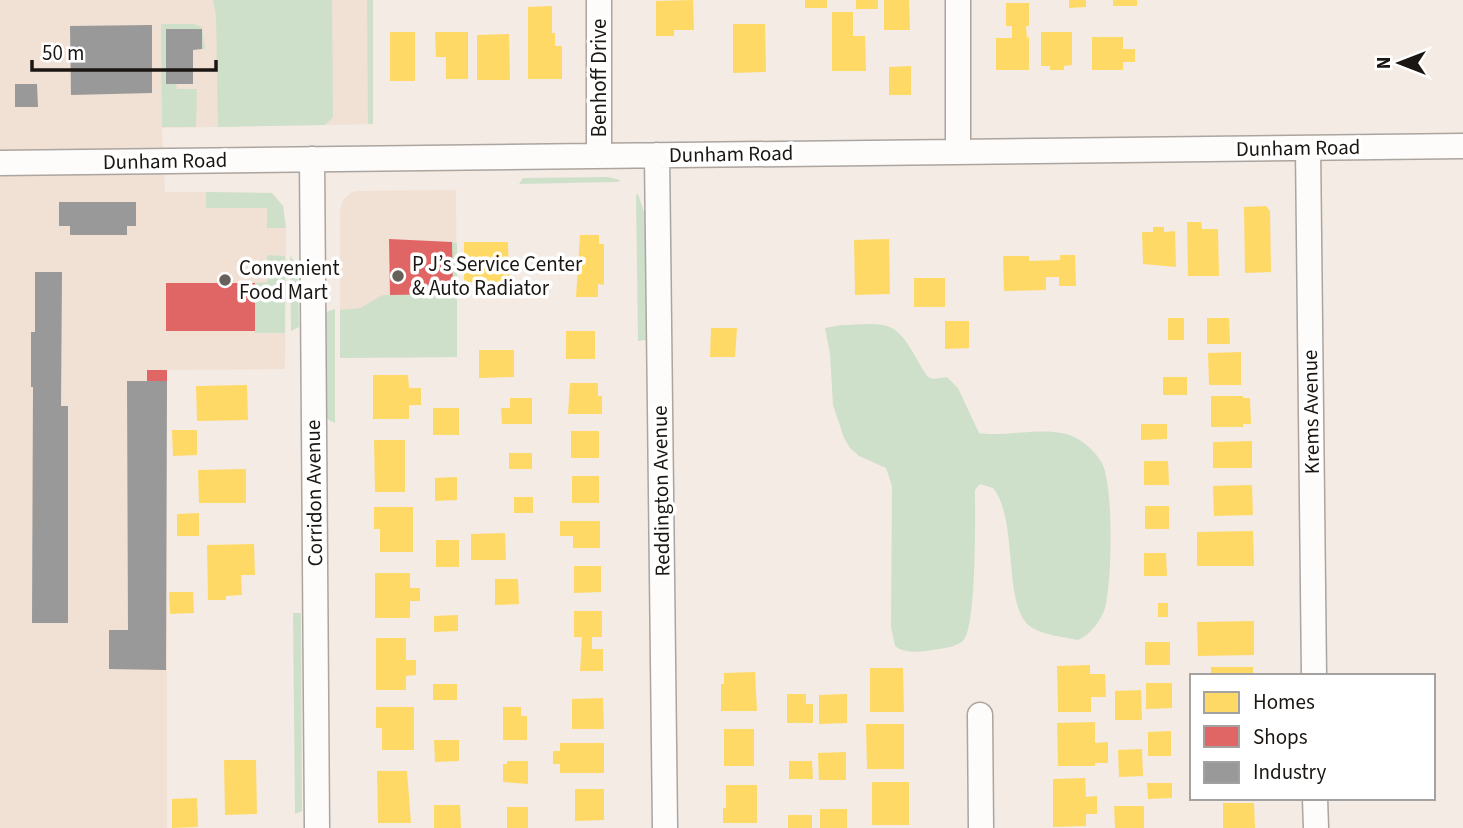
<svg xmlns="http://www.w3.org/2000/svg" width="1463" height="828" viewBox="0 0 1463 828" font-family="'Source Sans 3',sans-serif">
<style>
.built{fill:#f1e0d4}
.green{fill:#cfe0ca}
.homes{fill:#ffd966}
.shops{fill:#e06666}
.industry{fill:#999}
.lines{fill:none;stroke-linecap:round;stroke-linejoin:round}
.minor-casing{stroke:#aba49f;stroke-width:27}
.minor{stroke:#fdfcfb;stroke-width:24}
.poi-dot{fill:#67615c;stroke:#fff;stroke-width:2.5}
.labels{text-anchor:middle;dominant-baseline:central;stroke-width:7;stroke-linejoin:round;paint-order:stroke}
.street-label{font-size:21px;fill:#1b1612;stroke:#fff}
.poi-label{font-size:21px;fill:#1b1612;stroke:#fff;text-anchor:start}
</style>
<rect width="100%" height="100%" fill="#f4ebe4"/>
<!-- built -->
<path class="built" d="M0,0H373V124L162,128L165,192L272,193L283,206L286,228L285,369L167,370V828H0Z
M456,190L457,357L340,358V210L343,200L352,192L359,191Z"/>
<!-- green -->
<path class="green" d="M213,0H332L333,117L325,125L218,127L216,16Z
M367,0H373V124H368Z
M161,24H194L202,27L205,49H202V29L166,30V84H176L177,89H197L196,127H162Z
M608,177L620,180L619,182L519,184L523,178Z
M206,192L272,193L283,206L286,228H267V208H206Z
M638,194L645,215L646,340L638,341L636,195Z
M452,242L457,243V357L340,358V310L360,308L383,295L452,294Z
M267,255L285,256V333H255V283L268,282Z
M290,256L298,266L299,327L291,331Z
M335,309V423L327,419L326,312Z
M842,325C856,325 874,322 887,326C907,332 916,362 928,377L934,379L947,377L958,388L979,433C1010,438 1058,421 1084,443C1091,448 1098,456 1102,463C1114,487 1112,582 1105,608C1100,622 1091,634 1078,640C1064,637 1043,635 1031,627C1002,609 1019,519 993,488L980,484L975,490C975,514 977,629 963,641C956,647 941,649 932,650C921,652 904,654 895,646L891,627L892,486L886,468L859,456L850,448L844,438L833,405L830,354L825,328Z
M293,613H301L302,811L295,814Z"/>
<!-- homes -->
<path class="homes" d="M693,0L694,30H674V36H656V1Z
M805,0H827V8H805Z
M856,0H878V9H856Z
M884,0H909L910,30H884Z
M1069,0H1086V7L1069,8Z
M1113,0H1137V6H1113Z
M1006,3H1029V26H1026L1027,38L1029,37V70H996V38H1012V26H1006Z
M552,6V33H555V46H562V79H528V7Z
M832,12H853V36H865L866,71H832Z
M733,24H765L766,72L733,73Z
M390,32H415V81H390Z
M435,32H468V79H446V57H436Z
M1041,32H1072V65L1064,66V70H1050V66H1041Z
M509,34L510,80H477V35Z
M1092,37H1123V49H1135V62H1123V70H1092Z
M911,66V95H889V67Z
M1266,206L1270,211L1271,272L1245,273L1244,207Z
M1187,222H1201L1202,229H1218L1219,276H1188Z
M1153,227H1164V232L1175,231L1176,267L1143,264L1142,232H1153Z
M580,235H599V244H604V285L598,284V297H576Z
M889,239L890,294L855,295L854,240Z
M464,242H508L509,282H464Z
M1060,255H1075L1076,286H1059V277H1046V290L1004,291L1003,256H1029V261L1060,260Z
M914,278H945V307H914Z
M1168,318H1184V340H1168Z
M1207,318H1229L1230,344H1207Z
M945,321H969V348L945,349Z
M711,328H737L735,357H710Z
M566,331H595V359H566Z
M479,350H514V377L479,378Z
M1241,352V385H1209L1208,353Z
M373,375H408L409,388H421V405H409V419H373Z
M1163,377H1187V395H1163Z
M570,383H598V396H602V414H568Z
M247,385L248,420L197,421L196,386Z
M1211,396H1243V398H1250L1251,424H1243V427H1211Z
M510,398H532V424H502L501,408H510Z
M433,408H459V435H433Z
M1141,424H1167V439L1141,440Z
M172,430H197V455L173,456Z
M571,431H599V458H571Z
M374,440H405V492H375Z
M1252,441V468H1213V442Z
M509,453H532V469H509Z
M1144,461H1168L1169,485H1144Z
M246,469V503H199L198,470Z
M572,476H599V503H572Z
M457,477V500L435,501V478Z
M1252,485L1253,515L1214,516L1213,486Z
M514,497H533V513H514Z
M1145,506H1169V529H1145Z
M374,507H413V552H380V529H374Z
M199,513V536H177V514Z
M560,521H600V548H573V536H560Z
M1253,531L1254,566H1197V532Z
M505,533L506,560H471V534Z
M436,540H459V567H436Z
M254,544L255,575H241L242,595L226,596V600H208L207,545Z
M1144,553H1166L1167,576H1144Z
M574,566H601V592L574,593Z
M375,573H410V588H420V601H410V618H375Z
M495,579H518L519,604L495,605Z
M169,592H193L194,613L170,614Z
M1158,603H1168V617H1158Z
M574,611H602V637H592V649H603V671H580L582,637H574Z
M458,615V631L434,632V616Z
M1254,621V655L1198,656L1197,622Z
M376,638H406V660H416V675L406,676V690H376Z
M1145,642H1170V665H1145Z
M1090,665V674H1105L1106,697H1091V712H1058L1057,666Z
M1211,667H1253V676H1211Z
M870,668H903L904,712H870Z
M755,672L757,711H721V684H724V673Z
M1146,683H1172V708L1146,709Z
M433,684H457V700H433Z
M1141,690L1142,720H1115V691Z
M787,694H806V704H813V723H787Z
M847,694V723L819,724V695Z
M603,698L604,729H572V699Z
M376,707H414V750H382V728H376Z
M503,707H521V716H527V740H503Z
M1095,722V743L1108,742V763H1095V766H1058L1057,723Z
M866,724H904V769H867Z
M724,729H754V766H724Z
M1171,731V756H1148V732Z
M434,740H459V761L435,762Z
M560,743H604V773H560V764H553V751H560Z
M1142,749L1143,776L1119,777L1118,750Z
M846,752V780H819L818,753Z
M224,760H256L257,814L225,815Z
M507,761H528V784L503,782V764H507Z
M789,761H812L813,779H789Z
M377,771H407L411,823H378Z
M1085,778L1086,797L1097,796V814H1086V826L1053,827V779Z
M872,782H909V825H872Z
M1147,783H1172V798L1148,799Z
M726,785H757V823H723V808H726Z
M575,789H604V820L575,821Z
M197,798L198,827L172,828V799Z
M1223,803H1254L1255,828H1223Z
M434,805H460L461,828H434Z
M1114,806H1144V828H1115Z
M507,807H528V828H507Z
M820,809H847V828H820Z
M788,815H812V828H788Z"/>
<!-- shops -->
<path class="shops" d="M389,239L452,242L453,294L390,295Z
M166,283H255V331H166Z
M147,370H167V381H147Z"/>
<!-- industry -->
<path class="industry" d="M152,25V93L71,95L70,26Z
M166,29H202V49L193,50V84H166Z
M15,84H37L38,107H15Z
M59,202H136V226H127V235H70V226H59Z
M35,272H62L61,406H68V623H32L33,387H31V332H35Z
M127,381H167L166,670L109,669V630H128Z"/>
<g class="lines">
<defs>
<path id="minor" d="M599,0V156
M1308,148L1314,676
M958,152V0
M657,155L665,828
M312,159L317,828
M0,163L1463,146
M980,715L981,828
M1315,798L1316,828"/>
</defs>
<!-- minor casing -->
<use href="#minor" class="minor-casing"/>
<!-- minor -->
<use href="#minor" class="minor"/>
</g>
<!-- markers -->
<g class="poi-dot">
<circle cx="398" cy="276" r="7"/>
<circle cx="225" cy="280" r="7"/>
</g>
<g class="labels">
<!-- street labels -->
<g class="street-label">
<text transform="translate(599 78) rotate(-90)">Benhoff Drive</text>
<text transform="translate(1298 148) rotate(-1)">Dunham Road</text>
<text transform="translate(731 154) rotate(-1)">Dunham Road</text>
<text transform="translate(165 161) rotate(-1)">Dunham Road</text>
<text transform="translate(1311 412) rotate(-91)">Krems Avenue</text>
<text transform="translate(661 491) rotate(-91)">Reddington Avenue</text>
<text transform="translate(314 493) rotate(-91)">Corridon Avenue</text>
</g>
<!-- poi labels -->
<g class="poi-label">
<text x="412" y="264">P J’s Service Center<tspan x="412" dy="24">&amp; Auto Radiator</tspan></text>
<text x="239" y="268">Convenient<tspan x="239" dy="24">Food Mart</tspan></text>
</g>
</g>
<!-- legend -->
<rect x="1190" y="674" width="245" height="126" fill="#ffffff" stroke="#a4a2a0" stroke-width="2"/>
<rect x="1204" y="692" width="35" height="21" fill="#ffd966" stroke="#a4a2a0" stroke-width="2"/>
<text x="1253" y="709" font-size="21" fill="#1b1612">Homes</text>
<rect x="1204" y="726" width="35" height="21" fill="#e06666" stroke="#a4a2a0" stroke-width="2"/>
<text x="1253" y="744" font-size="21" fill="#1b1612">Shops</text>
<rect x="1204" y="762" width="35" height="21" fill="#999999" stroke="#a4a2a0" stroke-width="2"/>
<text x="1253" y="779" font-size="21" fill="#1b1612">Industry</text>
<!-- north arrow -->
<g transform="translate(1400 63) rotate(270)" stroke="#ffffff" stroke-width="5" paint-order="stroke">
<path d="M0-5L12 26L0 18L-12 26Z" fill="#1b1612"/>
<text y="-10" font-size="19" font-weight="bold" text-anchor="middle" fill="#1b1612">N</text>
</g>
<!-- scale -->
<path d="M32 60v10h184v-10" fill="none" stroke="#1b1612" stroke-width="3.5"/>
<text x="42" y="60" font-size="21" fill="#1b1612" stroke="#ffffff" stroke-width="5" paint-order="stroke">50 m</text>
</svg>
